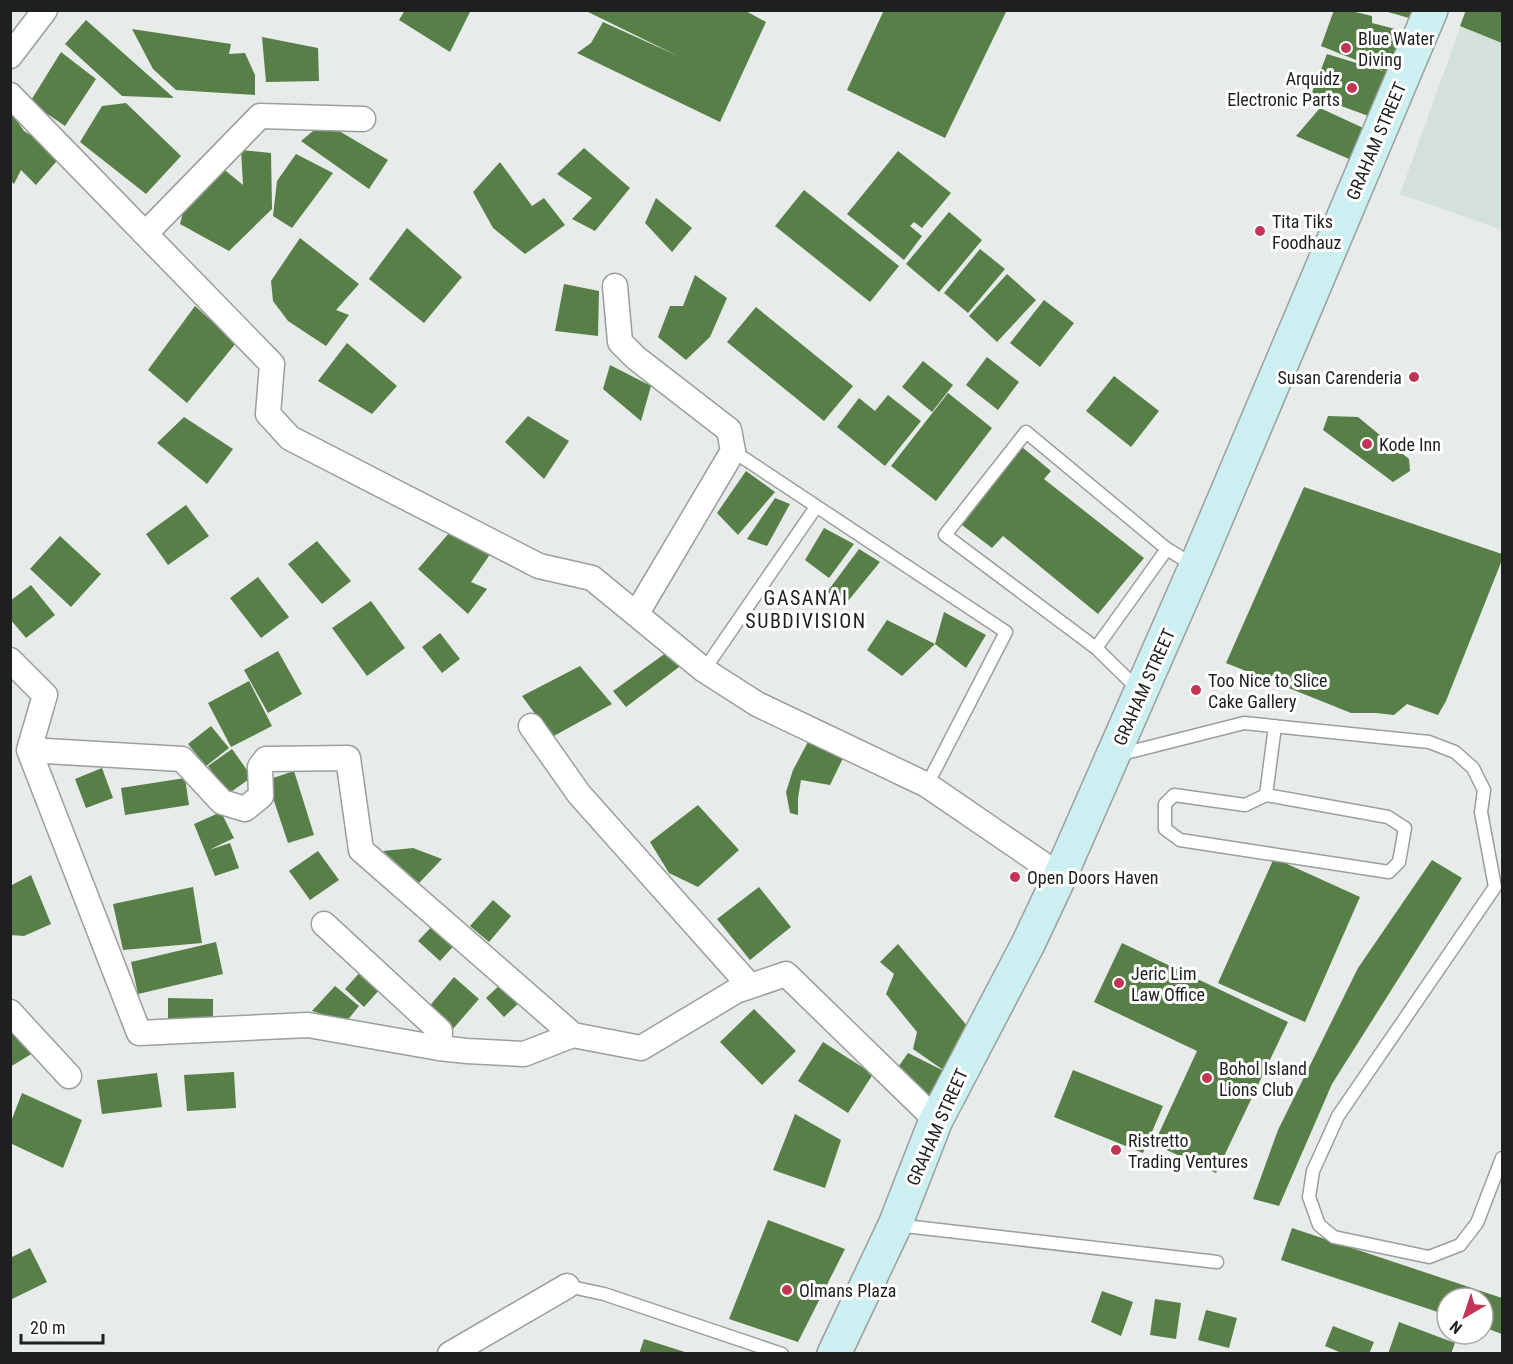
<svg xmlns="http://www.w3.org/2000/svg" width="1513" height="1364" viewBox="0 0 1513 1364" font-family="'Roboto Condensed',sans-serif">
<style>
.built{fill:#d4e1db}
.building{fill:#577f47}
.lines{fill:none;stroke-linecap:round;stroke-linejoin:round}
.lane-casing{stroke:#9a9e9c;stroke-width:15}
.street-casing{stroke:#9a9e9c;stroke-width:27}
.secondary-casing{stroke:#9a9e9c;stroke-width:36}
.lane{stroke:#fff;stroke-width:12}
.street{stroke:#fff;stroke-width:24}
.secondary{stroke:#ccf0f2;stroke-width:33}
.poi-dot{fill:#c43455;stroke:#fff;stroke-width:2}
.labels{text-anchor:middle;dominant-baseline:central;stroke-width:6;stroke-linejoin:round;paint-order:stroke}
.poi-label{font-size:18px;fill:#1e1f1f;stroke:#fff;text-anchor:start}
.street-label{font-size:18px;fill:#1e1f1f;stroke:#fff}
.neighbourhood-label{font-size:20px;letter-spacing:1.5px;fill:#1e1f1f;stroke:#fff}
</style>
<rect width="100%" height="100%" fill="#e7ecea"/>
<!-- built -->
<path class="built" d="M1466,11H1502V230L1400,194Z"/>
<!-- building -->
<path class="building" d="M405,10H471L450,52L399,20Z
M584,10H744L766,22L720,122L577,53L591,43L603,22L678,56Z
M884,10H1007L945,138L847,90Z
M1334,10H1347L1372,16V23L1411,33L1374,118L1311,95L1327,54L1386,72L1321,46Z
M1381,10H1413L1409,18Z
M1466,10H1502V43L1460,26Z
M86,20L174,98L122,96L65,44Z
M132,29L231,44L229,54L245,53L255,75V95L176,90L153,69Z
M262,37L318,48L319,81L266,82Z
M61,52L96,79L65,126L30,102Z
M126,103L181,156L146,194L80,142L102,106Z
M1320,108L1372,132L1349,159L1296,136Z
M10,111L24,131L62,155L36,185L21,170L14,184L10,180Z
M324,122L388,160L369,189L301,141Z
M584,148L630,188L595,231L572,219L592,198L557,174Z
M241,150L271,153L272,209L229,251L180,224L186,201L221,167L243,185Z
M898,151L951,193L922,228L914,222L910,226L922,236L904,260L847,214Z
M296,154L333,173L292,228L273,216L277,181Z
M500,162L532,206L544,198L565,225L525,254L493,228L473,192Z
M804,190L899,266L870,302L775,226Z
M656,198L692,228L672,252L645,223Z
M949,212L982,240L939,292L906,264Z
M407,228L462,277L424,323L369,279Z
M300,238L359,284L336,310L349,315L326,346L288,321L273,301L271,281Z
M980,249L1005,269L968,313L944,293Z
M1007,274L1036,300L997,342L969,316Z
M695,275L727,298L710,337L686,360L658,337L670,306H683Z
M564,284L599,291L598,336L555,331Z
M1044,300L1074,323L1040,367L1010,343Z
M195,306L236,343L187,403L148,370Z
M756,307L853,386L824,421L727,342Z
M347,343L397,386L372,414L318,381Z
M987,357L1019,382L998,410L966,385Z
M923,361L953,385L932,412L902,387Z
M610,365L651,386L641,421L603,389Z
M1114,376L1159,411L1131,447L1086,411Z
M948,393L992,428L936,501L891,466Z
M888,395L921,421L885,466L837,427L859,398L875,411Z
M528,416L569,441L544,479L505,442Z
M1328,416L1358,417L1409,459L1410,471L1393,482L1323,430Z
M184,417L233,449L207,484L157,443Z
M1022,447L1051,471L1044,479L1144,558L1098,614L1003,536L992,548L962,525Z
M746,471L775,492L738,535L717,513Z
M1304,487L1502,554V560L1446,701L1438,715L1407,704L1394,715L1376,713H1351L1226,663Z
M775,498L790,504L767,546L747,539Z
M186,505L209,536L168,565L146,534Z
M824,528L854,544L829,578L805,560Z
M450,532L493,550L471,582L487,589L468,614L418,569Z
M60,536L101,574L71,607L30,569Z
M317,541L351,581L322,604L288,564Z
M859,549L880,562L848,601L827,592Z
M258,577L289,617L261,638L230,598Z
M31,585L55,615L26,638L10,619V601Z
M371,601L405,648L367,676L332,628Z
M944,612L986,635L966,668L935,644Z
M887,620L935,644L902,676L867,650Z
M440,633L460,659L442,673L422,647Z
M670,650L683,664L626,707L613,691Z
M278,651L302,694L268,713L244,670Z
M580,666L612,704L552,737L522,696Z
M249,681L272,726L231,747L208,703Z
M211,726L229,748L206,766L188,744Z
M810,738L845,754L830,785L801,780L798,798V815L790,813L786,792L793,770Z
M232,749L252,777L228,794L208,766Z
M102,768L113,798L86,808L75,779Z
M294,771L314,835L288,843L267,780Z
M185,778L189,805L125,815L121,788Z
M698,805L739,850L698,887L669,873L650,842Z
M221,812L234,838L209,850L230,843L239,868L215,876L194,824Z
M413,848L442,859L419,883L383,851Z
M318,851L339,880L310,900L289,871Z
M1274,858L1360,897L1305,1022L1218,983Z
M1432,860L1462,878L1332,1084L1279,1206L1253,1199L1278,1130L1358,968Z
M31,875L51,924L24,936L10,935V886Z
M193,887L202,943L123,950L113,904Z
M759,887L791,927L750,960L717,919Z
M493,900L511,916L489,942L470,926Z
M438,920L459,940L440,961L418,941Z
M216,942L223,974L138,994L131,962Z
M1122,943L1288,1022L1216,1173L1154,1144L1197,1051L1094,1002Z
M898,944L969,1028L946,1072L913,1049L917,1032L886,994L894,974L880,962Z
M362,970L381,988L364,1007L345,989Z
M454,977L479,999L452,1030L427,1009Z
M503,982L521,1001L504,1017L486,998Z
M335,986L359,1006L346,1022L312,1011Z
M168,998L213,999V1020L168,1019Z
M754,1009L796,1051L762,1085L720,1042Z
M10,1025L33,1053L10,1067Z
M823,1042L873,1074L848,1113L798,1081Z
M908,1053L946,1072L927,1102L896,1070Z
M1073,1070L1163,1106L1143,1153L1054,1117Z
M234,1072L236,1108L187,1111L184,1075Z
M157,1073L162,1107L102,1114L97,1080Z
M22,1093L82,1120L63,1168L10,1143V1124Z
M795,1114L841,1140L825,1188L773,1170Z
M768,1220L845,1249L798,1342L729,1319Z
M1292,1228L1502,1298V1334L1483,1327V1298H1447V1315L1281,1260Z
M30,1248L47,1282L10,1300V1258Z
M1102,1291L1133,1302L1121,1336L1091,1322Z
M1155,1299L1181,1303L1176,1339L1150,1335Z
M1206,1310L1237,1318L1229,1348L1198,1340Z
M1399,1322L1455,1343L1451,1354H1388Z
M1333,1326L1374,1342L1369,1354H1344L1325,1346Z
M644,1339L688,1353V1354H639Z"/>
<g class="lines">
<defs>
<path id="lane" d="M733,451L1006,632L927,785
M1096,648L1167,549
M704,670L816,507
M1140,691L1096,648L945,535L1026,432L1167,549L1195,566
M1118,755L1244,723L1429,742L1455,752L1473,768L1484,790L1481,812L1495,887L1338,1116L1313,1171L1309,1197L1319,1225L1334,1237L1429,1257L1460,1245L1477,1223L1502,1158
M1174,795L1245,805L1266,795L1388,817L1405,828L1399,862L1389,872L1180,840L1165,829V804Z
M1266,795L1275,726
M896,1225L1217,1262
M567,1286L604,1294L782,1354"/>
<path id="street" d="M10,56L45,10
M10,95L272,364L268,414L290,438L539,566L592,578L704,670L757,704L927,785L1060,876
M146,233L260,116L363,119
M615,286L620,342L636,358L729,430L733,451L637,613
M10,660L45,695L29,750L139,1033L308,1025L439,1048L467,1051L524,1054L573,1035L641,1048L736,991L786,974L936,1120
M531,726L579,794L750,986
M29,750L182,759L222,802L245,809L261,796L260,767L266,759L348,758L361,850L573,1035
M324,924L440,1031L439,1048
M10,1012L69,1076
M450,1354L567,1286"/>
<path id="secondary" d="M834,1354L895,1225L936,1120L1028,944L1060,876L1196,566L1431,10"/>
</defs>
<!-- lane casing -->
<use href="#lane" class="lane-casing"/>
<!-- street casing -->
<use href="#street" class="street-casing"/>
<!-- secondary casing -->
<use href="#secondary" class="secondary-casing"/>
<!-- lane -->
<use href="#lane" class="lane"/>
<!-- street -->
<use href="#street" class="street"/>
<!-- secondary -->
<use href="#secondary" class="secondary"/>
</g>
<!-- markers -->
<g class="poi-dot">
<circle cx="1346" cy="48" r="6"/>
<circle cx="1352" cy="88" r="6"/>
<circle cx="1260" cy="231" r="6"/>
<circle cx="1414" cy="377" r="6"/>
<circle cx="1367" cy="444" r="6"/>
<circle cx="1196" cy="690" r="6"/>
<circle cx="1015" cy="877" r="6"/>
<circle cx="1119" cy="983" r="6"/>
<circle cx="1207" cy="1078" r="6"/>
<circle cx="1116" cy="1150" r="6"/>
<circle cx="787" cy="1290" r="6"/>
</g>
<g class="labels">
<!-- poi labels -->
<g class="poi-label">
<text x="1358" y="38">Blue Water<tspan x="1358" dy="21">Diving</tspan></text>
<text x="1340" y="78" text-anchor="end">Arquidz<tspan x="1340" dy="21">Electronic Parts</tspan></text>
<text x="1272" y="221">Tita Tiks<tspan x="1272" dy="21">Foodhauz</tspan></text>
<text x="1402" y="377" text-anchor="end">Susan Carenderia</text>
<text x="1379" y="444">Kode Inn</text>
<text x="1208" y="680">Too Nice to Slice<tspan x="1208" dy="21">Cake Gallery</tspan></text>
<text x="1027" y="877">Open Doors Haven</text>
<text x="1131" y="973">Jeric Lim<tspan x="1131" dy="21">Law Office</tspan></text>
<text x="1219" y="1068">Bohol Island<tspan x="1219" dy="21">Lions Club</tspan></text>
<text x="1128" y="1140">Ristretto<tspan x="1128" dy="21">Trading Ventures</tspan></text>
<text x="799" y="1290">Olmans Plaza</text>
</g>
<!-- street labels -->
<g class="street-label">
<text transform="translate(1376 141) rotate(-67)">GRAHAM STREET</text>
<text transform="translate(1144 687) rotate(-66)">GRAHAM STREET</text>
<text transform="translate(937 1127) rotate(-66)">GRAHAM STREET</text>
</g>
<!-- neighbourhood labels -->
<g class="neighbourhood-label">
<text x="806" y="598">GASANAI<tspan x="806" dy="23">SUBDIVISION</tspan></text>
</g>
</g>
<!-- border -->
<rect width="1513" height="1364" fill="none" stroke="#1e1f1f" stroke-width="24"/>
<!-- north arrow -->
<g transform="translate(1465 1316) rotate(219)"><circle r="28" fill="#ffffff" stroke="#a5a5a5" stroke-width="1.5"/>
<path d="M0-4.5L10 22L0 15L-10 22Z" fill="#c43455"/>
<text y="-9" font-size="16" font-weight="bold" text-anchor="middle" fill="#1e1f1f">N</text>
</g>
<!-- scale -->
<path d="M21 1334v9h82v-9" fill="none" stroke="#1e1f1f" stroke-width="3"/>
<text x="30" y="1334" font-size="18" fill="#1e1f1f" stroke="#ffffff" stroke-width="4.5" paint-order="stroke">20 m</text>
</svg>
